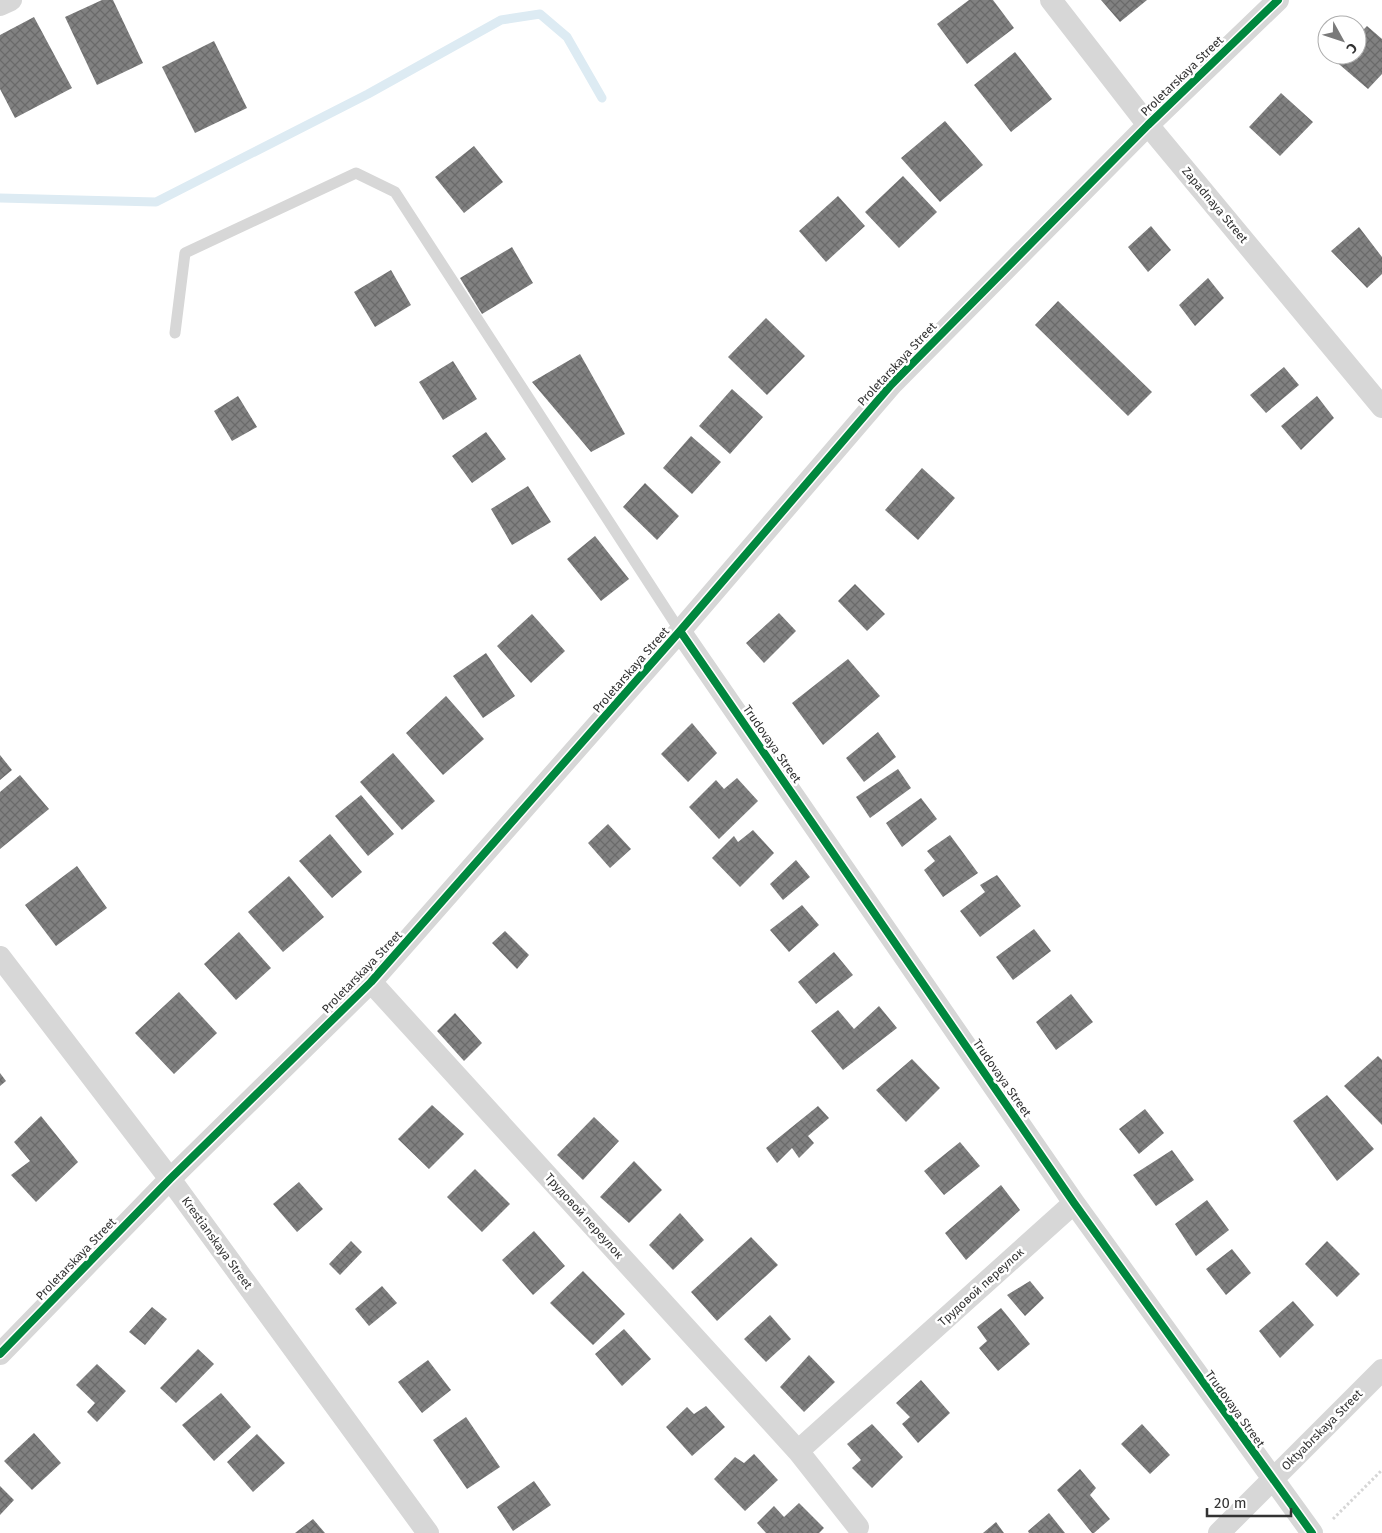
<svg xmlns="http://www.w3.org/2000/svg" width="1382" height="1533" viewBox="0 0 1382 1533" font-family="'Fira Sans',sans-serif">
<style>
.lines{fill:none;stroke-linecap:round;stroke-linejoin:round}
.stream{stroke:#ddebf3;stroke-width:9}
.building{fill:url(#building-cross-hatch)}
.path{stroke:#d6d6d6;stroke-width:3;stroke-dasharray:2.5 2.5;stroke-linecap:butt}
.service{stroke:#d7d7d7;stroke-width:11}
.minor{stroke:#d7d7d7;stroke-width:22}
.cycleway-casing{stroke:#fff;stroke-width:11}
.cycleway{stroke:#00873e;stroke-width:8}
.labels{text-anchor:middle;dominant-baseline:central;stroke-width:5;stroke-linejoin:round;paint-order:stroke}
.street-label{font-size:12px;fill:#333;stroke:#fff}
</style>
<defs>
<pattern id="building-cross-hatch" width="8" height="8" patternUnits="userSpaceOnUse" patternTransform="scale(1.25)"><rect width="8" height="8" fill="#818181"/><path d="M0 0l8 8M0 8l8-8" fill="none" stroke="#6a6a6a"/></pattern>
</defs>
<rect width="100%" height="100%" fill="#fff"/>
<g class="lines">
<!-- stream -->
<path class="stream" d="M0,198L156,202L368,94L501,20L540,14L567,37L602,98"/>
</g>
<!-- building -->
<path class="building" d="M102,0H113L143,63L97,85L65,17Z
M969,0H993L1014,28L967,64L937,24Z
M1101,0H1147L1120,22Z
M34,17L72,88L15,118L0,89V35Z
M1367,26L1382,39V74L1368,89L1333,59L1337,55H1357V36Z
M214,41L247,108L195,133L162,67Z
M1015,52L1052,99L1011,132L974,85Z
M1281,93L1313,122L1280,156L1249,127Z
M945,121L983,165L940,202L901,158Z
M474,146L503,182L464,213L435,177Z
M903,176L937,212L899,248L865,212Z
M838,196L865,226L826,262L799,231Z
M1151,226L1171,250L1148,272L1128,247Z
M1359,227L1382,257V274L1367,288L1331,251Z
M512,247L533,283L482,314L460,278Z
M391,270L411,305L375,327L354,292Z
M1208,278L1224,298L1195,326L1179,305Z
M1058,301L1152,392L1128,416L1035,325Z
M766,318L805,356L767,395L728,357Z
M580,354L625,434L591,452L532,382Z
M453,361L477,399L443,420L419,382Z
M1284,367L1299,385L1266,413L1250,395Z
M732,389L763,417L730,454L699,426Z
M238,396L257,427L232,441L214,411Z
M1317,396L1334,418L1301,450L1281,426Z
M486,432L506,459L472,483L452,456Z
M691,436L721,462L692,494L663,468Z
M922,468L955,498L918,540L885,510Z
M645,483L679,516L657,540L623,507Z
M528,486L551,522L512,545L491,509Z
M595,536L629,579L601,601L567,559Z
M855,584L885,614L867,631L838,601Z
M779,613L796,631L764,663L746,643Z
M532,614L565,651L531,683L497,646Z
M486,653L515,696L483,718L453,676Z
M848,659L880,696L823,745L792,703Z
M446,696L484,739L443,775L406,733Z
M692,723L717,753L688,782L661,754Z
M878,732L896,757L864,782L846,758Z
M393,753L435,801L402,830L360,782Z
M0,755L12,770L0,780Z
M898,769L911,788L870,818L856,797Z
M20,775L49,809L0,849V792Z
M737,778L758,801L719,839L689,807L716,780L724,789Z
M361,795L394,834L368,856L335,816Z
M921,798L937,819L902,847L886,823Z
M608,824L631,849L610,868L588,843Z
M753,830L774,853L740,887L712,858L734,836L738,842Z
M330,834L362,872L332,898L299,861Z
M950,835L978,873L943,897L924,870L935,861L927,851Z
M796,860L810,877L783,900L770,884Z
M77,866L107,908L56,946L25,905Z
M997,875L1021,906L980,937L960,911L985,892L980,885Z
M289,876L324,917L283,952L248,912Z
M802,905L819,925L789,952L770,930Z
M1034,929L1051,951L1013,980L996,957Z
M505,931L529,955L517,969L492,943Z
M239,932L271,968L236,1000L204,964Z
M834,952L853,975L816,1004L798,982Z
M179,992L217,1033L174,1074L135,1033Z
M1071,994L1093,1022L1056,1050L1036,1022Z
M879,1006L897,1028L843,1070L811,1031L838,1010L854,1029Z
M455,1013L482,1043L464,1061L437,1031Z
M1378,1056L1382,1060V1125L1344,1086Z
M912,1059L940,1088L906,1122L876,1090Z
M0,1073L6,1081L0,1086Z
M1327,1095L1374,1149L1337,1181L1293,1121Z
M432,1105L464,1134L429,1169L398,1139Z
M818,1106L829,1118L808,1136L814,1143L799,1158L792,1148L777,1163L766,1148Z
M1145,1109L1164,1133L1139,1154L1119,1129Z
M41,1116L78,1162L36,1202L11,1175L30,1161L14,1142Z
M594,1117L619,1141L583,1180L557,1155Z
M960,1142L980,1166L944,1195L924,1171Z
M1172,1150L1194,1180L1156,1206L1133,1175Z
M634,1161L662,1190L629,1223L600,1197Z
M475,1169L510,1204L482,1232L447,1197Z
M299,1182L323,1209L297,1232L273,1204Z
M1001,1185L1020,1210L966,1260L945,1233Z
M1207,1200L1229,1230L1196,1256L1175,1224Z
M680,1213L704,1240L673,1270L649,1245Z
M534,1231L565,1266L533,1295L502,1260Z
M751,1237L778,1265L717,1321L691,1292Z
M351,1241L362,1252L340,1275L329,1264Z
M1327,1241L1360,1274L1337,1297L1305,1264Z
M1232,1249L1251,1273L1226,1295L1206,1269Z
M583,1271L625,1314L593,1345L550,1303Z
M1030,1281L1044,1298L1025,1316L1007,1295Z
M382,1286L397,1303L369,1326L355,1309Z
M1293,1301L1314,1325L1280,1358L1259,1331Z
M152,1307L167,1319L145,1345L129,1332Z
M1001,1308L1030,1344L998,1371L979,1348L987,1341L977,1327Z
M770,1315L791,1339L766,1362L744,1339Z
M624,1329L651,1359L622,1386L595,1354Z
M198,1349L214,1364L176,1403L160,1388Z
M809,1355L835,1382L804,1412L780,1387Z
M428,1360L451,1390L422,1413L398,1382Z
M97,1364L126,1391L97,1422L87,1412L95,1403L76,1385Z
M921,1380L950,1413L918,1443L902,1424L910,1417L896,1403Z
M221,1393L251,1427L214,1461L182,1425Z
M706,1406L725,1427L692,1456L666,1427L687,1407L694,1414Z
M466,1417L500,1467L467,1489L433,1440Z
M872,1424L903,1457L872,1488L852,1468L861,1460L847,1444Z
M1142,1424L1170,1455L1150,1474L1121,1444Z
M34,1433L61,1463L32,1490L4,1461Z
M257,1434L285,1463L253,1492L227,1462Z
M754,1454L778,1480L745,1511L714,1479L735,1457L744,1463Z
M1080,1469L1096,1488L1090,1495L1110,1519L1094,1533H1092L1057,1490Z
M534,1481L551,1505L513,1531L497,1507Z
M0,1486L14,1500L0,1515Z
M799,1503L824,1528L819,1533H766L757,1523L774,1506L784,1517Z
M1049,1513L1065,1533H1029L1028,1531Z
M313,1519L325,1533H295Z
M996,1522L1004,1533H983Z"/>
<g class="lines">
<!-- path -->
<path class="path" d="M1333,1519L1382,1470"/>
<!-- service -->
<path class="service" d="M175,333L185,253L356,173L395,192L680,631"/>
<!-- minor -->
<path class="minor" d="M1051,0L1148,125L1382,407
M0,5L11,0
M680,631L1074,1203L1312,1533
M0,957L170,1179L428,1533
M371,982L798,1451L1074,1203
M0,1354L170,1179L371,982L680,631L891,385L1148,125L1278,0
M798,1451L858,1527
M1219,1533L1382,1370"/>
<defs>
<path id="cycleway" d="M680,631L1074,1203L1312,1533
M0,1354L170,1179L371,982L680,631L891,385L1148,125L1278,0"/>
</defs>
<!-- cycleway casing -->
<use href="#cycleway" class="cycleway-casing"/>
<!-- cycleway -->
<use href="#cycleway" class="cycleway"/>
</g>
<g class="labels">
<!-- street labels -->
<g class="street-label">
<text transform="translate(1182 76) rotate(-44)">Proletarskaya Street</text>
<text transform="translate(1215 205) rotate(50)">Zapadnaya Street</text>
<text transform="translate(897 364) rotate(-47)">Proletarskaya Street</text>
<text transform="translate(631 670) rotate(-49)">Proletarskaya Street</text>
<text transform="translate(772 744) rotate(55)">Trudovaya Street</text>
<text transform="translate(362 972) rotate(-46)">Proletarskaya Street</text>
<text transform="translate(1002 1078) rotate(55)">Trudovaya Street</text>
<text transform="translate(584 1216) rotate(48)">Трудовой переулок</text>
<text transform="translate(217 1243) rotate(54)">Krestianskaya Street</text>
<text transform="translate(76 1259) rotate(-46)">Proletarskaya Street</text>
<text transform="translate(981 1287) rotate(-42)">Трудовой переулок</text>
<text transform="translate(1235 1409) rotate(54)">Trudovaya Street</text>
<text transform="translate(1322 1430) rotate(-45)">Oktyabrskaya Street</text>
</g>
</g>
<!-- north arrow -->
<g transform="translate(1342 40) rotate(130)"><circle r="24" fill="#ffffff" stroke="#adadad"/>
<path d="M0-4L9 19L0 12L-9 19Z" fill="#7a7a7a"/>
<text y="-8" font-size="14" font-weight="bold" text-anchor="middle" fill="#333333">С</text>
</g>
<!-- scale -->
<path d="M1207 1508v8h84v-8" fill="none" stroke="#333333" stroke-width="2.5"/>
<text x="1214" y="1508" font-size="15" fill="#333333" stroke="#ffffff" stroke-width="4" paint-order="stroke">20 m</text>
</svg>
